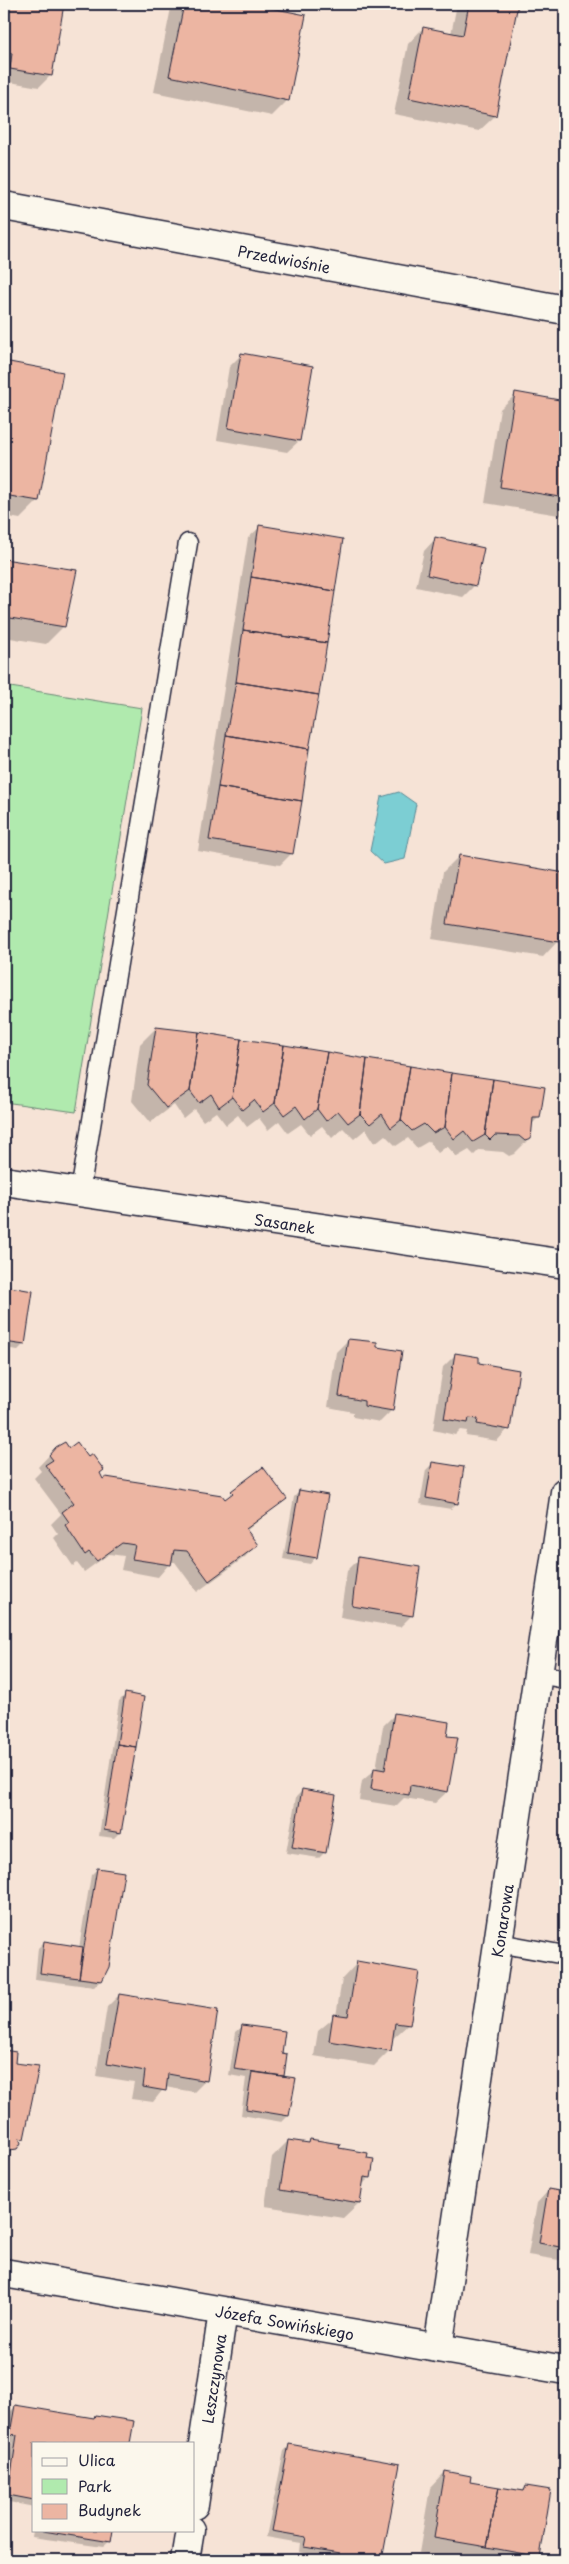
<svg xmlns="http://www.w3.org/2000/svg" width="569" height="2564" viewBox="0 0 569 2564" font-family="'Playpen Sans',sans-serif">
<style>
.green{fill:#b0eaae;stroke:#698674}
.water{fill:#7cced3;stroke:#588996}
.shadow{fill:#0003}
.building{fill:#ecb5a2;stroke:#22223b}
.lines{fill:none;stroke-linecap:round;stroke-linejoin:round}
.lane-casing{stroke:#22223b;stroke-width:21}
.street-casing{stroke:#22223b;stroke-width:31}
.lane{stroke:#fbf7ec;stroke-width:18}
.street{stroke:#fbf7ec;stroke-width:28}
.labels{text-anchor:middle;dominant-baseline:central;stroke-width:4;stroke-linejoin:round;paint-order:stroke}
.street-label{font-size:15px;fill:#22223b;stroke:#fbf7ec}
</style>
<rect width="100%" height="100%" fill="#f6e3d6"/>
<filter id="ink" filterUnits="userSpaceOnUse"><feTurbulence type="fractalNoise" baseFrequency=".02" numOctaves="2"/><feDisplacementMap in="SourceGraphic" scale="10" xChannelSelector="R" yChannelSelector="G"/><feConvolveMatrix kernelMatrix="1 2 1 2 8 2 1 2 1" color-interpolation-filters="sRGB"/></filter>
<g filter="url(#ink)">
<!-- green -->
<path class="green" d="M4,686L142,708L76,1112L4,1102Z"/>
<!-- water -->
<path class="water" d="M399,792L416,804L405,859L384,864L370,851L381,797Z"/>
<!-- shadow -->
<path class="shadow" d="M4,4H63L51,75L39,87L4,81Z
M175,4H270L269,9L288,100L272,116L154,92L171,8Z
M457,4H517L495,116L479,131L394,114L408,44L423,28L451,34Z
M241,355L299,441L287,452L217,440L229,367Z
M4,363L62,373L38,501L20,519L4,516Z
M516,394L565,402V516L485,503L500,409Z
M260,527L292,853L280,865L198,851L248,538Z
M435,539L475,585L463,597L416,587L424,551Z
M4,560L76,571L64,626L46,644L4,637Z
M459,856L565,874V898L558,941L543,957L432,939L443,872Z
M156,1028L539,1117L531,1125L530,1138L514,1154L509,1156L503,1152L479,1150L474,1155L469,1150L457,1157L447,1146L438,1153L429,1141L417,1148L408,1138L396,1146L385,1135L375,1143L366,1129L354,1139L343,1128L332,1138L322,1126L310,1135L301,1124L288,1133L279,1121L268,1130L259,1118L247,1127L238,1115L226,1125L216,1112L203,1121L194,1109L183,1118L174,1105L150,1123L132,1101L140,1044Z
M4,1287L32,1292L24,1344L18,1350L4,1348Z
M348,1340L392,1410L380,1422L353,1417V1412L328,1407L336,1352Z
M455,1355L477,1364L508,1429L497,1441L466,1436L467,1431L460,1430L455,1435L433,1430L443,1367Z
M56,1448L69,1450L99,1474L103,1480L224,1500L263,1469L285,1499L246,1531L256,1545L245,1557L197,1592L175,1562H171L158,1577L121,1570L124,1556L109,1554L84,1572L77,1563L73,1566L54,1538L58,1534L51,1524L61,1514L34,1478L41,1471L38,1467Z
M432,1464L457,1503L451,1509L420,1504L426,1470Z
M300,1491L316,1557L310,1564L283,1559L294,1497Z
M359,1559L412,1615L400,1627L340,1617L347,1571Z
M125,1695L120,1832L114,1838L99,1836L119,1701Z
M395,1714L445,1737L447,1792L435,1803L404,1798L396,1806L359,1800L362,1781L376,1769L383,1726Z
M302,1791L325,1852L319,1858L286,1853L296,1797Z
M97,1869L101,1980L94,1987L35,1979L38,1948L44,1942L79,1948L91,1875Z
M357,1963L409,2024L391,2040L390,2050L374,2066L314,2056L318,2031L336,2016L342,1979Z
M119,1995L206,2080L194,2092L165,2087L153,2102L131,2099L134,2082L96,2076L107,2007Z
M243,2026L285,2055L282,2077L288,2116L282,2122L241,2115L246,2078L229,2075L236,2032Z
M4,2051L15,2053L13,2064L23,2138L4,2161Z
M311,2140L366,2159L370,2177L361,2186L359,2203L343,2218L265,2206L272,2157L288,2141L307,2144Z
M548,2191L565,2194V2261L528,2255L537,2203Z
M15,2407L93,2419L95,2416L132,2422L34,2443V2507L4,2501L12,2441L5,2440L9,2413Z
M290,2445L398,2465L381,2560H334L299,2552L300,2543L266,2537L284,2451Z
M445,2472L468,2483L521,2492L526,2487L539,2556L535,2560H458L419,2553L430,2488Z
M34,2524V2530H111L110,2541L103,2547L32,2537Z"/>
<!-- building -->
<path class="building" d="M4,4H64L52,76L10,69L12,53L4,52Z
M184,4H271V8L306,15L289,101L169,76Z
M469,4H518L496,116L409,98L423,27L463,35Z
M241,353L313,366L300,441L228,428Z
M4,361L63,372L39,501L4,495Z
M515,392L565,401V498L500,487Z
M259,525L343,539L335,591L251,577Z
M435,537L484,548L476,586L427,575Z
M4,559L77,570L65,627L4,617Z
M251,577L335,591L327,643L243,630Z
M243,630L327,643L319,695L236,682Z
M236,682L319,695L309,749L226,735Z
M226,735L309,749L302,801L218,787Z
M218,787L302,801L293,854L209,840Z
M459,855L565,873V906L559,942L447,924Z
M156,1027L199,1032L190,1091L166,1108L147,1085Z
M199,1032L241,1039L232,1097L219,1107L211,1094L199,1103L190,1091Z
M241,1039L284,1045L275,1103L263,1112L254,1100L242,1110L232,1097Z
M284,1045L327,1052L317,1109L305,1119L296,1106L284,1115L275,1103Z
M327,1052L367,1059L360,1114L348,1123L338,1111L326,1121L317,1109Z
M367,1059L410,1066L401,1120L391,1128L382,1114L370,1124L360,1114Z
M410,1066L452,1073L445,1127L433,1133L424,1124L412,1131L401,1120Z
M452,1073L493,1079L485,1135L473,1142L464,1131L454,1139L445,1127Z
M493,1079L545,1087L540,1118H533L531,1139L525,1141L519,1136L495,1135L490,1140L485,1135Z
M4,1286L33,1291L25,1345L4,1342Z
M348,1339L377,1342V1347L402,1351L393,1411L364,1406V1401L339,1396Z
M455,1353L479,1357V1363L519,1370L510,1430L477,1424L478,1419L469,1418L468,1423L444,1419Z
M65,1442L69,1448L77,1442L88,1457L92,1454L104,1470L100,1473L103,1479L106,1477L222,1495L225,1499L233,1493L231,1491L263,1467L287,1499L246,1529L258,1545L209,1581L187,1551L174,1550L171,1565L132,1559L135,1545L122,1543L97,1561L89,1552L85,1555L65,1525L69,1522L62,1512L74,1503L45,1465L53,1460L49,1455L56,1447Z
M432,1462L464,1467L458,1504L426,1498Z
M299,1490L328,1495L317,1558L288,1553Z
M358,1557L420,1567L413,1616L352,1606Z
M125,1693L144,1697L136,1747L117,1744Z
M394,1713L449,1722L447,1736L458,1737L448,1792L410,1785L409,1795L371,1789L374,1768L385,1770Z
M117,1744L136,1747L121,1833L104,1830Z
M302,1789L336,1795L326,1853L292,1847Z
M97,1868L124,1872L109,1967L102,1981L79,1978Z
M44,1941L83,1947L79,1978L40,1973Z
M357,1961L419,1972L410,2025L395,2023L391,2051L329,2041L333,2014L348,2016Z
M119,1994L218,2010L207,2081L168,2074L166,2091L143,2087L145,2071L107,2064Z
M242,2025L285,2031L282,2053L287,2054L284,2076L234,2069Z
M4,2050L16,2052L15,2063L39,2066L24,2139L19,2138L21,2143L17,2149L10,2150L4,2149Z
M252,2072L296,2078L289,2116L246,2109Z
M310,2139L340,2144L339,2148L368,2153L367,2158L374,2159L371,2178L364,2177L360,2203L280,2190L288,2140L309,2143Z
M548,2189L565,2192V2248L539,2243Z
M15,2405L94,2418L95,2415L134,2421L130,2443H34V2500L8,2495L17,2435L10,2434Z
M289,2444L400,2464L382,2560H339L340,2553L304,2547L306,2537L272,2531Z
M445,2471L471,2476L470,2482L499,2487L487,2547L434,2538Z
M526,2486L551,2490L540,2557L487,2547L499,2487L524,2491Z
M37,2530H113L111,2542Z"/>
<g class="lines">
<defs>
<path id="lane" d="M80,1192L188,543
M538,1674L565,1679
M498,1943L565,1955"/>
<g id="street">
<path id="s1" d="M4,206L565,310"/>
<path id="s2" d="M4,1181L565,1264"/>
<path id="s3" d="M4,2273L565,2370"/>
<path id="s4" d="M438,2348L565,1492"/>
<path id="s5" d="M194,2505L223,2312"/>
<path d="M185,2560L190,2530"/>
</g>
</defs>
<!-- lane casing -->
<use href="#lane" class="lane-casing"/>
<!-- street casing -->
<use href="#street" class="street-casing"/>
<!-- lane -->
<use href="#lane" class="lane"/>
<!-- street -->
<use href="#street" class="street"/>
</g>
</g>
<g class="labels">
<!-- street labels -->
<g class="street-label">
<text stroke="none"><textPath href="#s1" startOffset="285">Przedwiośnie</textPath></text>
<text stroke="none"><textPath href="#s2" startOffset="284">Sasanek</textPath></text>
<text stroke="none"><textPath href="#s4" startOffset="432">Konarowa</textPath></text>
<text stroke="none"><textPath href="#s3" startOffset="285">Józefa Sowińskiego</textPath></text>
<text stroke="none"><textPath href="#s5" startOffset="128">Leszczynowa</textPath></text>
</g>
</g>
<!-- margin -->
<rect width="569" height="2564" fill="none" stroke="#fbf7ec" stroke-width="20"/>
<rect x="10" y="10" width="549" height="2544" fill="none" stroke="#22223b" stroke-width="2" filter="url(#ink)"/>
<!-- legend -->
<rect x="32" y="2442" width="162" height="90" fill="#fbf7ec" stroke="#a4a2a5"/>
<rect x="42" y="2458" width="25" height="8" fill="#fbf7ec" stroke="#a4a2a5"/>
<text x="78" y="2466" font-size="15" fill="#22223b">Ulica</text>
<rect x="42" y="2479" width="25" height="15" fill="#b0eaae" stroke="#a4a2a5"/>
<text x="78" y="2492" font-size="15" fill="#22223b">Park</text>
<rect x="42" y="2504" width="25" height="15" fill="#ecb5a2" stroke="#a4a2a5"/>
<text x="78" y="2516" font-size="15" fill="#22223b">Budynek</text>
</svg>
